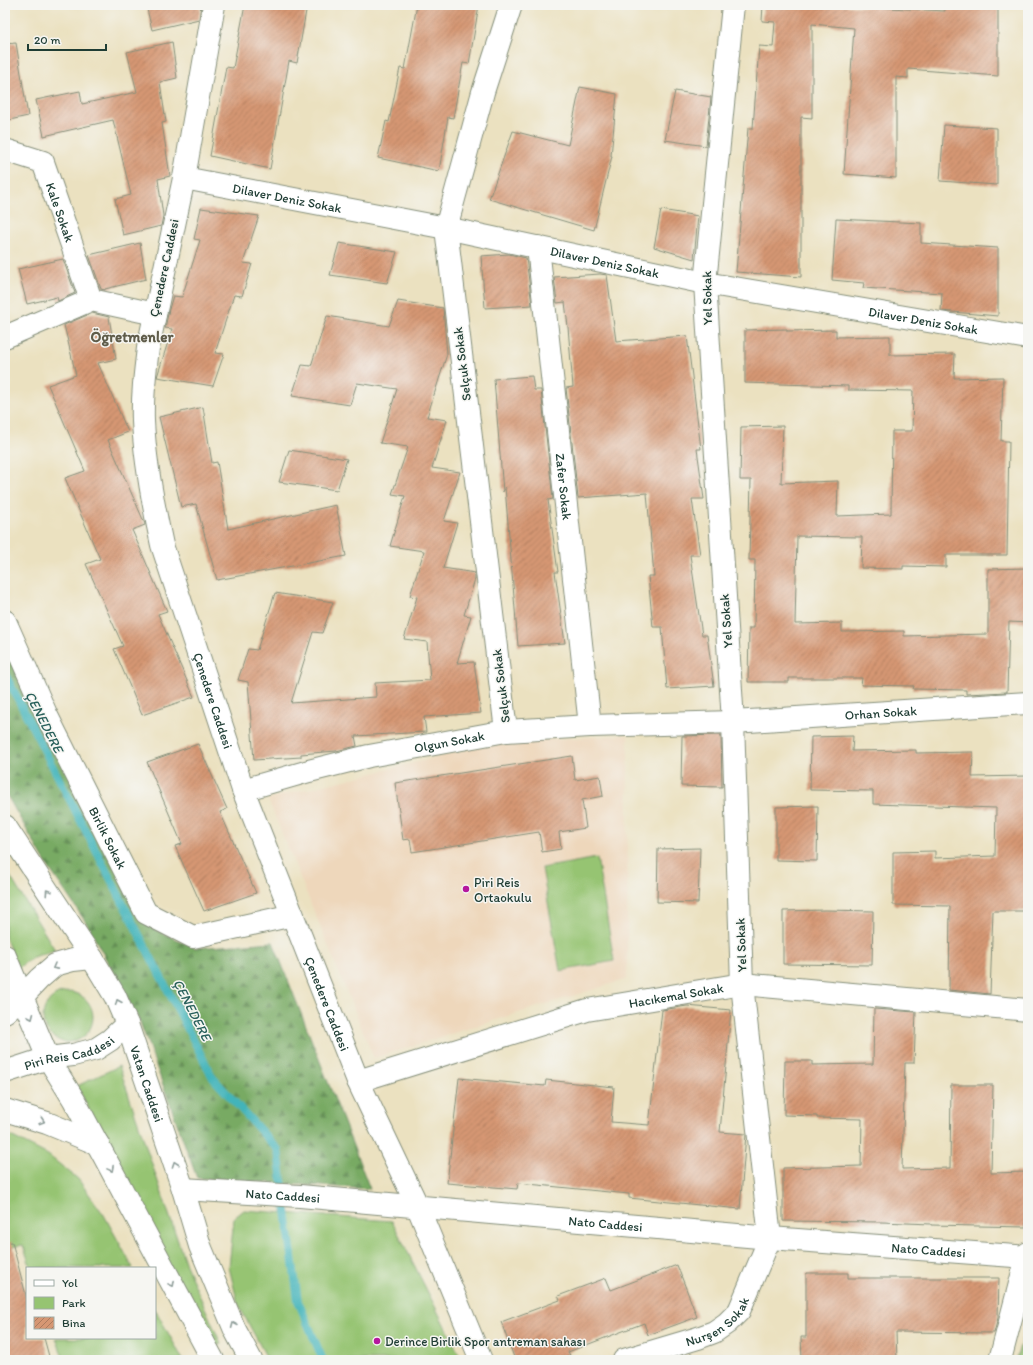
<svg xmlns="http://www.w3.org/2000/svg" width="1033" height="1365" viewBox="0 0 1033 1365" font-family="Itim,sans-serif">
<style>
.built{fill:#eed7bb}
.green{fill:#96c472;stroke:#5a8053}
.forest{fill:url(#forest-firs);stroke:#4c744c}
.lines{fill:none;stroke-linecap:round;stroke-linejoin:round}
.stream{stroke:#43b4ba;stroke-width:8}
.building{fill:url(#building-hatch)}
.minor-casing{stroke:#858f7a;stroke-width:24}
.tertiary-casing{stroke:#858f7a;stroke-width:24}
.secondary-casing{stroke:#858f7a;stroke-width:24}
.minor{stroke:#fff;stroke-width:22}
.tertiary{stroke:#fff;stroke-width:22}
.secondary{stroke:#fff;stroke-width:22}
.oneway{stroke:#8f9e9a}
.poi-dot{fill:#b5179e;stroke:#f6f6f2;stroke-width:1.5}
.labels{text-anchor:middle;dominant-baseline:central;stroke-width:3;stroke-linejoin:round;paint-order:stroke}
.street-label{font-size:13px;fill:#1f3d34;stroke:#f6f6f2}
.poi-label{font-size:13px;fill:#1f3d34;stroke:#f6f6f2;text-anchor:start}
.water-label{font-size:14px;font-style:italic;fill:#2a615c;stroke:#f6f6f2}
.quarter-label{font-size:15px;font-weight:bold;fill:#5f5c4a;stroke:#f6f6f2}
</style>
<defs>
<pattern id="forest-firs" width="22" height="20" patternUnits="userSpaceOnUse"><rect width="22" height="20" fill="#78aa64"/><path d="M5 1l3.5 6h-7zM16 11l3.5 6h-7z" fill="#628c53"/></pattern>
<pattern id="building-hatch" width="6" height="6" patternUnits="userSpaceOnUse"><rect width="6" height="6" fill="#d69773"/><path d="M-1 1l2-2M0 6l6-6M5 7l2-2" fill="none" stroke="#ad7c5f"/></pattern>
</defs>
<rect width="100%" height="100%" fill="#f6f6f2"/>
<filter id="ink" filterUnits="userSpaceOnUse"><feTurbulence type="fractalNoise" baseFrequency=".025" numOctaves="2"/><feDisplacementMap in="SourceGraphic" scale="8" xChannelSelector="R" yChannelSelector="G"/><feConvolveMatrix kernelMatrix="1 2 1 2 8 2 1 2 1" color-interpolation-filters="sRGB"/></filter>
<filter id="wash" filterUnits="userSpaceOnUse"><feTurbulence type="fractalNoise" baseFrequency=".012" numOctaves="4" result="noise"/><feDisplacementMap in="SourceGraphic" scale="16" xChannelSelector="R" yChannelSelector="G"/><feGaussianBlur stdDeviation="0.9" result="paint"/><feColorMatrix in="noise" values="0 0 0 0 0 0 0 0 0 0 0 0 0 0 0 0 0 1.4 0 .05"/><feComposite in="paint" operator="in"/></filter>
<g filter="url(#wash)">
<rect width="100%" height="100%" fill="#ebe1c0"/>
<!-- built -->
<path class="built" d="M628,735L627,979L374,1058L268,799L499,742Z"/>
<!-- green -->
<path class="green" d="M597,858L614,961L560,971L542,868Z
M5,868L55,950L33,957L18,968L5,937Z
M43 1017a25 25 0 1 1 50 0a25 25 0 1 1-50 0Z
M119,1066L186,1265L221,1344L212,1348L77,1086Z
M5,1133L48,1155L78,1179L104,1215L133,1268H31L23,1245L5,1248Z
M244,1210L392,1221L462,1360H268L238,1304L229,1267L234,1218Z
M155,1309L183,1360H64L56,1338H155Z
M1028,1319V1360H1016Z"/>
<!-- forest -->
<path class="forest" d="M5,637L149,927L196,948L273,942L370,1189L197,1178L140,1022L87,924L47,865L5,792Z"/>
<g class="lines">
<!-- stream -->
<path class="stream" d="M5,674L213,1078L278,1150L298,1301L323,1360"/>
</g>
<g id="blocks">
<!-- building -->
<path class="building" d="M146,5H201L199,19L152,30Z
M245,5H307L297,63L289,61L270,169L210,156L226,67L233,68Z
M417,5H479L469,64L463,63L453,118L448,117L439,171L378,158L386,121L389,122L400,68L405,69Z
M763,5H834L945,11V5L998,8V76L908,69V78L896,77V178L844,174L854,28L812,24V118L801,117V277L736,272L748,128H753L759,46L773,47L775,22L762,21Z
M172,42L177,78L160,82L166,122L162,123L170,176L158,179L163,216L161,226L123,235L115,199L131,195L113,120L44,136L36,100L80,91L82,104L137,92L127,52Z
M16,43L28,116L5,121V44Z
M580,87L617,94L611,156H612L594,230L489,199L513,131L568,145Z
M675,91L711,97L706,146L665,140Z
M944,125L997,128V185L940,181Z
M201,208L259,216L243,263L252,264L242,296L234,295L215,353L224,354L213,386L157,377L172,329L165,328L169,309L173,296L182,297L200,240L194,239Z
M661,210L698,216L694,259L654,247Z
M836,219L921,223V243L998,248V316L941,311L942,293L863,288L864,283L832,280Z
M140,243L146,279L105,289V290L101,289L89,255Z
M339,243L397,252L387,283L330,275Z
M509,254L526,258L532,305L485,308L481,256Z
M63,259L75,293L58,301L57,297L27,304L18,269Z
M600,274L607,275L616,341L687,336L701,449H697L704,499H692L700,555H690L702,635H707L714,686L667,689L662,627H653L648,576H654L647,493L578,498L566,388L573,387L568,327L565,302L557,303L554,277Z
M398,301L443,308L447,354L427,417L447,420L432,468L460,472L444,521L457,523L443,568L475,573V579L464,615L471,616L457,663L474,662L481,713L424,717L426,732L355,736L357,746L336,751L301,754V757L254,760L248,682L238,680L248,649L257,650L275,593L333,602L322,633L313,632L291,703L376,697L375,683L430,680L427,642L404,639L417,597L410,596L424,551L390,546L405,496L392,494L408,447L380,443L397,389L357,383L350,405L292,396L302,365L311,366L327,316L389,326Z
M92,313L109,317L116,359L98,363L128,432L108,440L145,524V525L132,530L167,611L158,614L194,697L142,715L114,649L123,646L86,564L100,559L65,478L85,471L48,385L76,375L64,325Z
M787,329V331L836,330V337L890,336V355L955,354L954,378L1003,377L1001,441H1009L1007,555H946V567L903,566V569L861,568L862,537L797,536L795,624L842,623V632L904,631V636L988,634V569L1028,568V623L1009,622L1007,692L966,694V690L913,689L914,686L861,685L862,678H789V682H748L749,628H754L755,560H749L751,480H740L741,427L783,426L781,483L838,481L837,516L891,514L892,431H912L913,391L848,390V386L745,383V330Z
M532,376L534,390H541L553,499L548,500L558,572H555L565,643L518,646L505,487L503,492L494,379Z
M203,407L212,463L217,462L228,529L336,505L346,556L217,580L196,504L181,507L159,417Z
M289,450L347,459L337,490L279,482Z
M721,735L722,787L681,786L682,736Z
M853,736L852,751L916,750V753L973,752L972,777L1028,776V911H993L990,994L949,990L950,906L893,905V852L935,851V858L995,856L996,808L873,804V791L810,790L811,737Z
M198,744L227,809L220,812L256,893L204,911L175,846L182,844L147,762Z
M572,756L575,780L600,776L603,796L582,800L586,828L559,832L561,849L542,852L539,832L412,852L410,839L403,840L395,783Z
M818,806L817,861L776,860V807Z
M700,848L698,903L657,902L658,849Z
M825,910L873,911L872,965L783,964V911Z
M687,1006L731,1010L720,1132L746,1134L740,1209L629,1198V1194L518,1183L517,1189L447,1183L459,1078L545,1086L546,1080L614,1087L611,1122L649,1125L662,1010Z
M874,1009L916,1012L914,1063H905L902,1169L950,1168L951,1085H993L991,1173L1027,1172L1026,1227L931,1225V1224L882,1222L783,1221V1168L861,1166L862,1119L817,1118V1116L784,1115L785,1061H812V1065L873,1064Z
M12,1242L27,1299V1338H44L50,1360H5V1243Z
M677,1265L697,1317L648,1335L644,1323L568,1352L570,1355L557,1360H515L501,1322L560,1300L558,1296L606,1278L611,1290Z
M806,1273H848V1278H999L998,1318L994,1333L896,1332L897,1360H802L801,1337H806Z"/>
</g>
</g>
<g filter="url(#ink)">
<use href="#blocks" fill-opacity="0" stroke="#858f7a" stroke-width="1"/>
<g class="lines">
<defs>
<g id="minor">
<path id="s1" d="M5,150L43,162L91,300"/>
<path id="s2" d="M184,178L446,228L705,283L1028,338"/>
<path id="s3" d="M538,247L590,726"/>
<path d="M5,337L91,300L155,314"/>
<path id="s4" d="M5,621L47,716L146,913L193,937L293,915"/>
<path d="M506,731L446,228L483,92L511,5"/>
<path id="s5" d="M243,790L309,771L369,756L506,731L590,726L733,722L1028,703"/>
<path id="s6" d="M358,1081L587,1010L742,984L1028,1010"/>
<path id="s7" d="M183,1189L300,1196L770,1238L1028,1257"/>
<path id="s8" d="M624,1360L698,1338L714,1332L727,1323L739,1311L770,1238L742,984L733,722L705,283L733,5"/>
</g>
<g id="tertiary">
<path id="s9" d="M214,5L184,178L148,348C145,372 142,396 143,421C145,463 153,504 162,545L243,790L358,1081L417,1205L481,1360"/>
<path d="M1000,1360L1028,1253"/>
</g>
<g id="secondary">
<path id="s10" d="M5,826L92,958L115,996L127,1024L183,1189L200,1246L235,1330L251,1360"/>
<path d="M5,956L48,1058L74,1100L213,1360"/>
<path d="M5,1012L22,997L39,979L55,965L73,960L92,958"/>
<path id="s11" d="M5,1072L48,1058L73,1055L96,1049L110,1040L127,1024"/>
<path d="M5,1110L47,1123L98,1144"/>
</g>
</defs>
<!-- minor casing -->
<use href="#minor" class="minor-casing"/>
<!-- tertiary casing -->
<use href="#tertiary" class="tertiary-casing"/>
<!-- secondary casing -->
<use href="#secondary" class="secondary-casing"/>
<!-- minor -->
<use href="#minor" class="minor"/>
<!-- tertiary -->
<use href="#tertiary" class="tertiary"/>
<!-- secondary -->
<use href="#secondary" class="secondary"/>
</g>
<!-- one-way arrows -->
<defs><path id="oneway-chevron" d="M-2-3.5L2.5 0L-2 3.5" fill="none" stroke-width="1.6" stroke-linecap="round" stroke-linejoin="round"/></defs>
<g class="oneway">
<use href="#oneway-chevron" transform="translate(48 892) rotate(-124)"/>
<use href="#oneway-chevron" transform="translate(55 967) rotate(151)"/>
<use href="#oneway-chevron" transform="translate(118 1002) rotate(-113)"/>
<use href="#oneway-chevron" transform="translate(31 1017) rotate(67)"/>
<use href="#oneway-chevron" transform="translate(42 1121) rotate(18)"/>
<use href="#oneway-chevron" transform="translate(175 1164) rotate(-109)"/>
<use href="#oneway-chevron" transform="translate(111 1169) rotate(62)"/>
<use href="#oneway-chevron" transform="translate(172 1284) rotate(62)"/>
<use href="#oneway-chevron" transform="translate(234 1325) rotate(-113)"/>
</g>
</g>
<!-- markers -->
<g class="poi-dot">
<circle cx="466" cy="889" r="4"/>
<circle cx="377" cy="1341" r="4"/>
</g>
<g class="labels">
<!-- street labels -->
<g class="street-label">
<text stroke="none"><textPath href="#s2" startOffset="105">Dilaver Deniz Sokak</textPath></text>
<text stroke="none"><textPath href="#s1" startOffset="93">Kale Sokak</textPath></text>
<text stroke="none"><textPath href="#s2" startOffset="429">Dilaver Deniz Sokak</textPath></text>
<text transform="translate(164 268) rotate(-78)">Çenedere Caddesi</text>
<text transform="translate(707 298) rotate(-91)">Yel Sokak</text>
<text stroke="none"><textPath href="#s2" startOffset="753">Dilaver Deniz Sokak</textPath></text>
<text transform="translate(462 364) rotate(-97)">Selçuk Sokak</text>
<text stroke="none"><textPath href="#s3" startOffset="241">Zafer Sokak</textPath></text>
<text transform="translate(726 621) rotate(-94)">Yel Sokak</text>
<text transform="translate(501 686) rotate(-97)">Selçuk Sokak</text>
<text stroke="none"><textPath href="#s9" startOffset="712">Çenedere Caddesi</textPath></text>
<text stroke="none"><textPath href="#s5" startOffset="645">Orhan Sokak</textPath></text>
<text stroke="none"><textPath href="#s5" startOffset="212">Olgun Sokak</textPath></text>
<text stroke="none"><textPath href="#s4" startOffset="240">Birlik Sokak</textPath></text>
<text transform="translate(741 945) rotate(-92)">Yel Sokak</text>
<text stroke="none"><textPath href="#s6" startOffset="330">Hacıkemal Sokak</textPath></text>
<text stroke="none"><textPath href="#s9" startOffset="1036">Çenedere Caddesi</textPath></text>
<text stroke="none"><textPath href="#s11" startOffset="67">Piri Reis Caddesi</textPath></text>
<text stroke="none"><textPath href="#s10" startOffset="296">Vatan Caddesi</textPath></text>
<text stroke="none"><textPath href="#s7" startOffset="100">Nato Caddesi</textPath></text>
<text stroke="none"><textPath href="#s7" startOffset="424">Nato Caddesi</textPath></text>
<text stroke="none"><textPath href="#s7" startOffset="748">Nato Caddesi</textPath></text>
<text stroke="none"><textPath href="#s8" startOffset="103">Nurşen Sokak</textPath></text>
</g>
<!-- poi labels -->
<g class="poi-label">
<text x="474" y="882">Piri Reis<tspan x="474" dy="15">Ortaokulu</tspan></text>
<text x="385" y="1341">Derince Birlik Spor antreman sahası</text>
</g>
<!-- water labels -->
<g class="water-label">
<text transform="translate(44 722) rotate(63)">ÇENEDERE</text>
<text transform="translate(192 1010) rotate(63)">ÇENEDERE</text>
</g>
<!-- quarter labels -->
<g class="quarter-label">
<text x="132" y="337">Öğretmenler</text>
</g>
</g>
<!-- margin -->
<rect width="1033" height="1365" fill="none" stroke="#f6f6f2" stroke-width="20"/>
<!-- legend -->
<rect x="26" y="1267" width="130" height="72" fill="#f6f6f2" stroke="#a0aca6"/>
<rect x="34" y="1280" width="20" height="6" fill="#ffffff" stroke="#a0aca6"/>
<text x="62" y="1287" font-size="12" fill="#1f3d34">Yol</text>
<rect x="34" y="1297" width="20" height="12" fill="#96c472" stroke="#a0aca6"/>
<text x="62" y="1307" font-size="12" fill="#1f3d34">Park</text>
<rect x="34" y="1317" width="20" height="12" fill="url(#building-hatch)" stroke="#a0aca6"/>
<text x="62" y="1327" font-size="12" fill="#1f3d34">Bina</text>
<!-- scale -->
<path d="M28 44v6h78v-6" fill="none" stroke="#1f3d34" stroke-width="2"/>
<text x="34" y="44" font-size="12" fill="#1f3d34" stroke="#f6f6f2" stroke-width="3" paint-order="stroke">20 m</text>
</svg>
